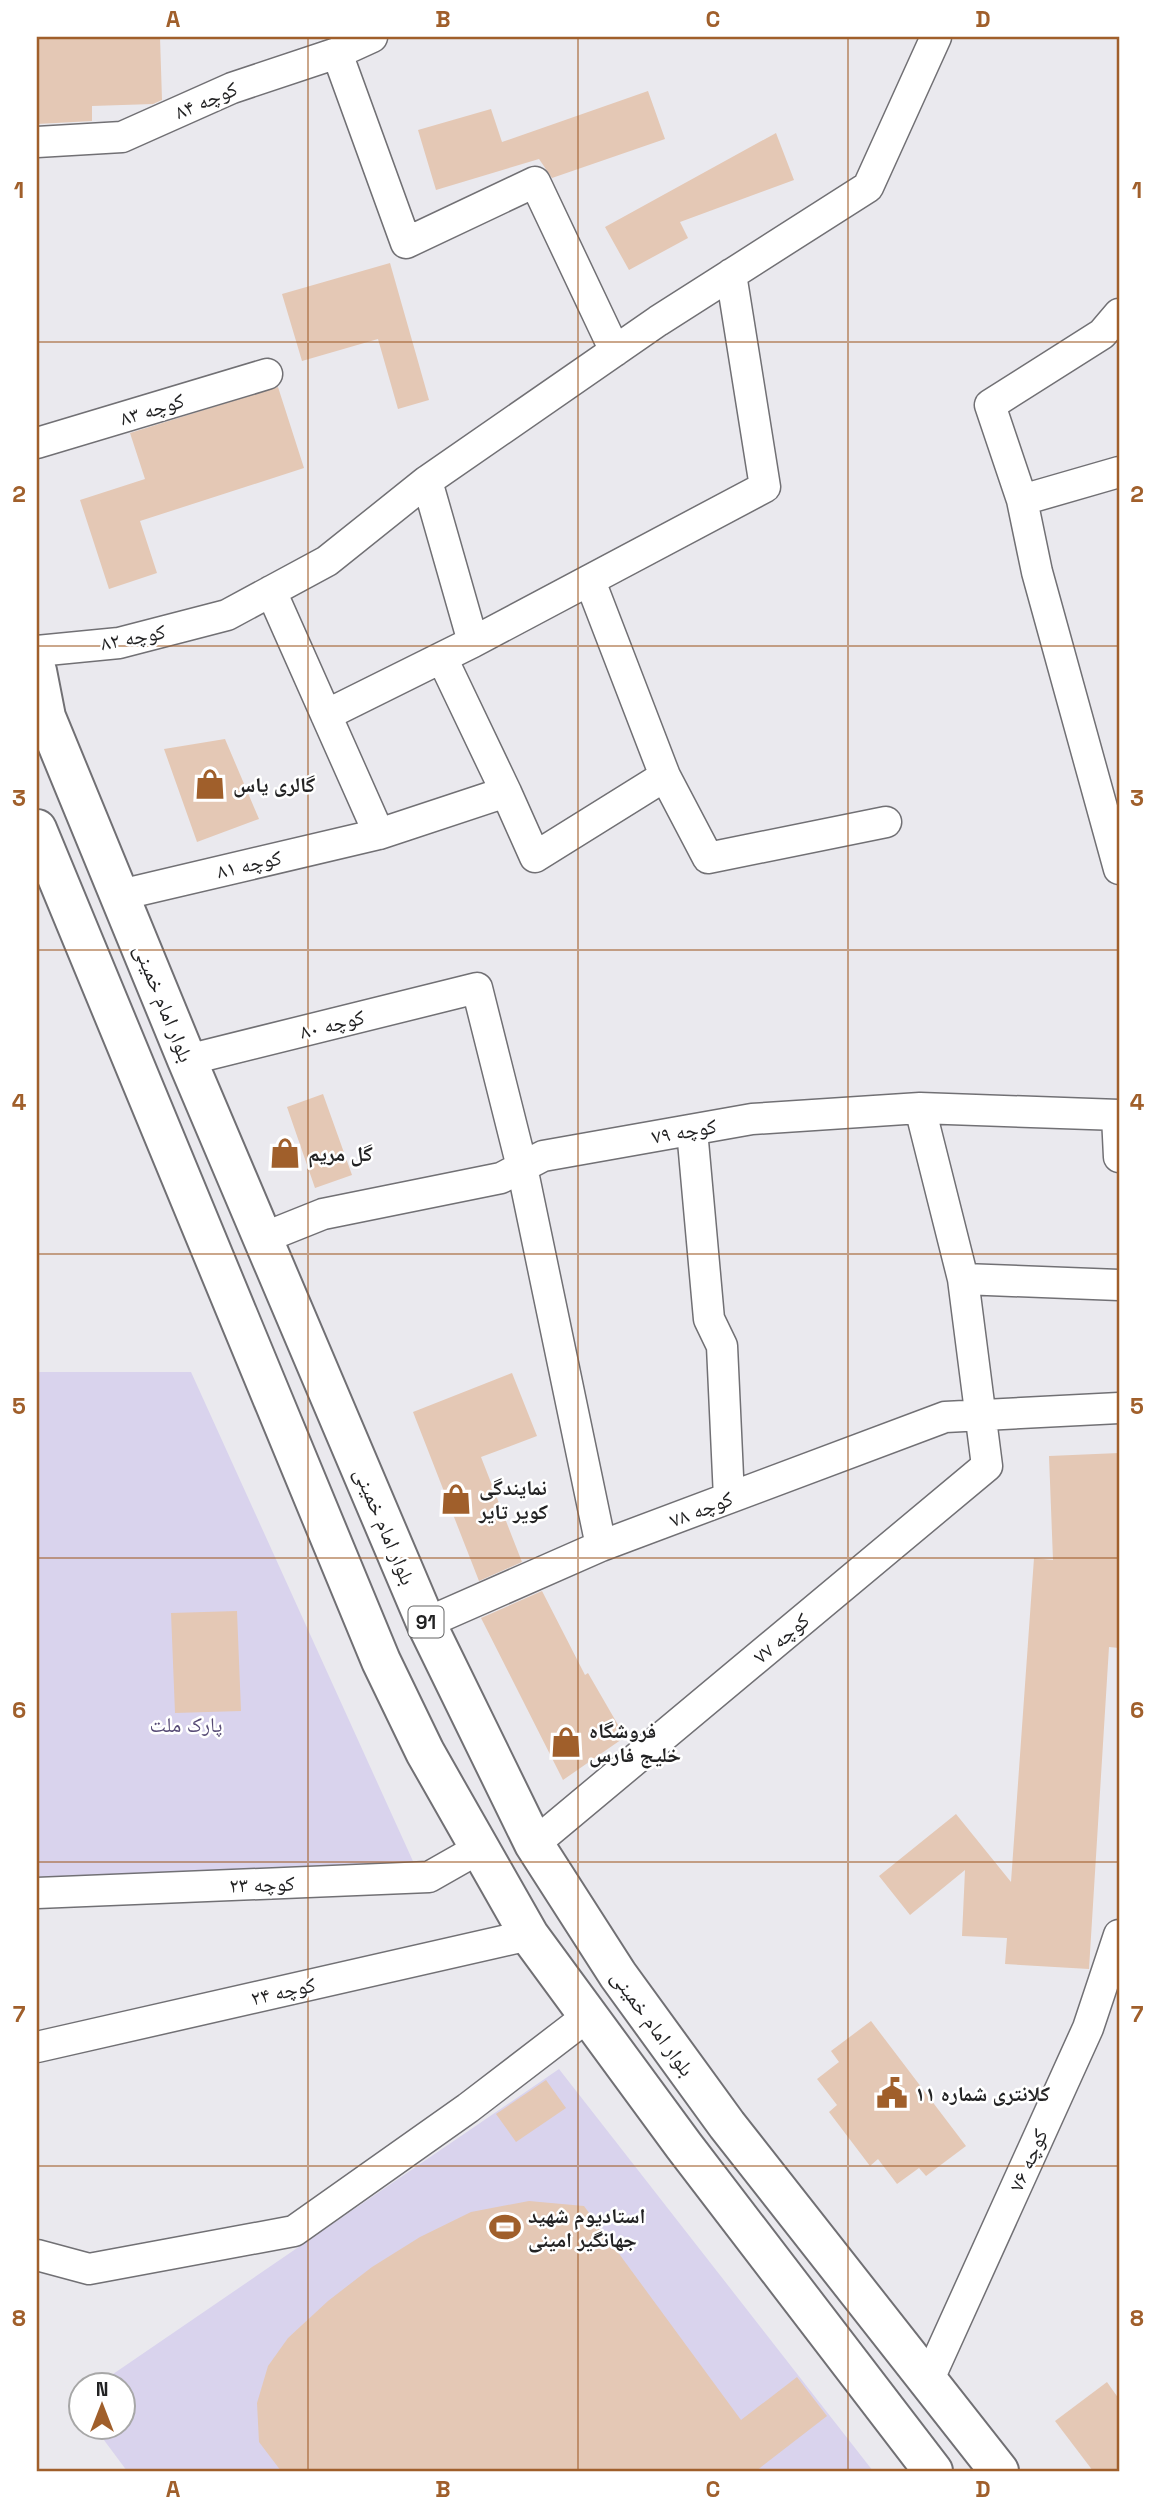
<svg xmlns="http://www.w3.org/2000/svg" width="1156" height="2508" viewBox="0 0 1156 2508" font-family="'Space Grotesk','Noto Naskh Arabic',sans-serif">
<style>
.green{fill:#d9d3ed}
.building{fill:#e4c8b5}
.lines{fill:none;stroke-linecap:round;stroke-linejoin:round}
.street-casing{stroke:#717074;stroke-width:33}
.primary-casing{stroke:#717074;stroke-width:42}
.street{stroke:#fff;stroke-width:30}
.primary{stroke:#fff;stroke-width:38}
.grid{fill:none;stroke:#a05f2b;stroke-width:2;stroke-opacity:0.55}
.labels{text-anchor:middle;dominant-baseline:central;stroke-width:5;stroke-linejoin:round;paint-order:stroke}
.shield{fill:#fff;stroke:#646465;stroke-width:2}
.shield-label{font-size:19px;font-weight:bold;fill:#222223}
.street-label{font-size:21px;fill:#222223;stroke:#fff}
.poi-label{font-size:21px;font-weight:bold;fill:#222223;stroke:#fff;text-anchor:start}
.park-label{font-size:21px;fill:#564a75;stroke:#fff}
.neatline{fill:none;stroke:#a05f2b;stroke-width:2.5}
.grid-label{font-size:23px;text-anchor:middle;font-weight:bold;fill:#a05f2b}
</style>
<rect width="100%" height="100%" fill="#eae9ee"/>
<!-- green -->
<path class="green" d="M37,1372H191L417,1870L37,1877Z
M559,2069L873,2471H127L95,2428H122V2386L97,2385Z"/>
<!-- building -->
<path class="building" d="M37,37H160L162,100L153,104L92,106V121L37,124Z
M648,91L665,139L552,178L539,159L436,190L418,130L491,109L502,142Z
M776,133L794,180L680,222L688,238L629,270L605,227Z
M390,263L429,400L398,409L378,339L302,361L282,294Z
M278,387L304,468L140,521L157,573L109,589L80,500L145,479L130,433Z
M225,739L259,819L197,842L164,749Z
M323,1094L352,1175L315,1188L287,1107Z
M512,1373L537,1436L481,1457L522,1562L479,1581L413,1412Z
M1119,1453V1648L1109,1647L1089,1969L1005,1964L1007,1938L962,1936L965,1870L910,1915L879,1876L956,1814L1011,1882L1034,1558L1053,1560L1049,1456Z
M542,1591L585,1675L588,1673L625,1737L563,1780L481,1618Z
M237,1611L241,1711L175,1713L171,1613Z
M871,2021L966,2146L926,2176L919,2168L897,2184L878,2159L870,2166L829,2112L837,2105L817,2079L839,2062L831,2051Z
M546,2080L566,2108L516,2142L496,2114Z
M529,2201L584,2206L741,2420L797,2377L827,2416L756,2471H281L259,2442L257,2403L268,2366L288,2338L328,2301L372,2267L420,2237L471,2212Z
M1107,2382L1119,2399V2471H1093L1055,2421Z"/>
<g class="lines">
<defs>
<path id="street" d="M337,53L406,243L535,182L615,351
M37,142L122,137L232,88L337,53L372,37
M1119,314L1102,334L990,405L1022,500L1037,572L1119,869
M37,443L267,374
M1022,500L1119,472
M590,581L665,776L708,858L886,822
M271,591L379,834
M473,642L765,487L731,274
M37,651L119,643L227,615L327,561L427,481L658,321L868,187L936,37
M326,715L473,642L427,481
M506,792L535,857L665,776
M120,895L379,834L506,792L442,658
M187,1060L477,988L522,1167L601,1546
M1117,1116L1119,1157
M692,1130L709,1319L722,1346L729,1498
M263,1238L323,1214L501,1178L543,1156L752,1119L920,1108L1119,1115
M963,1279L1119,1285
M426,1623L601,1546L945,1417L1119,1408
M534,1844L987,1466L963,1279L920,1108
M37,1893L429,1877L480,1848
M37,2047L529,1935
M37,2255L89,2269L294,2231L468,2108L588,2016
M928,2381L1088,2028L1119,1935"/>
<path id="primary" d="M37,671L46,717L187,1060L426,1623L534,1844L618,1975L727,2125L999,2471
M37,829L381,1661L425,1752L529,1935L684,2146L933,2471"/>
</defs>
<!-- street casing -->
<use href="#street" class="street-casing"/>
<!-- primary casing -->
<use href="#primary" class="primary-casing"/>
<!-- street -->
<use href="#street" class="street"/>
<!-- primary -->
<use href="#primary" class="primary"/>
</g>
<!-- grid -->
<path class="grid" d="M308,37V2471M578,37V2471M848,37V2471M37,342H1119M37,646H1119M37,950H1119M37,1254H1119M37,1558H1119M37,1862H1119M37,2166H1119"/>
<!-- icons -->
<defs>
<symbol id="shop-bare" viewBox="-9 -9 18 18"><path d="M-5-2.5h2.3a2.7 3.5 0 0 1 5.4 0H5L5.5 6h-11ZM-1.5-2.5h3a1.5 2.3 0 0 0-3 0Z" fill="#a05f2b" stroke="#fff" stroke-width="2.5" paint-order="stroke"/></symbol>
<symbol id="civic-bare" viewBox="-9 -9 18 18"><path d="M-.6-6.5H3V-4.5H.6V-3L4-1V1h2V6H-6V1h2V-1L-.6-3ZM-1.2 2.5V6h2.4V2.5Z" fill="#a05f2b" stroke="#fff" stroke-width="2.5" paint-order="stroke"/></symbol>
<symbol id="stadium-bare" viewBox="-9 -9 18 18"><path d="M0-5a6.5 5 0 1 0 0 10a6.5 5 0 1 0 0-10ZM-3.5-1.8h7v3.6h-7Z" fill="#a05f2b" stroke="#fff" stroke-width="2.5" paint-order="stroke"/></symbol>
</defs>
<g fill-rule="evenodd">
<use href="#shop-bare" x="188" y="762" width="44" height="44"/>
<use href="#shop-bare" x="263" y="1131" width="44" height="44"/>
<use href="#shop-bare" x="434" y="1477" width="44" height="44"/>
<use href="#shop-bare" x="544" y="1720" width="44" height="44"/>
<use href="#civic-bare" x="870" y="2071" width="44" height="44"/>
<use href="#stadium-bare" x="483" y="2205" width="44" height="44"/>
</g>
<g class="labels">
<!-- shield labels -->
<rect class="shield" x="408.5" y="1606.5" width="35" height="31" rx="5"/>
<g class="shield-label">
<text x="426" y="1622">91</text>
</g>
<!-- street labels -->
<g class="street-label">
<text transform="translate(206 100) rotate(-23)">کوچه ۸۴</text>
<text transform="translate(152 409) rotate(-17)">کوچه ۸۳</text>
<text transform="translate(133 637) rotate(-11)">کوچه ۸۲</text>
<text transform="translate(249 864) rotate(-13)">کوچه ۸۱</text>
<text transform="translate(164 1003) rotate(68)">بلوار امام خمینی</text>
<text transform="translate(332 1024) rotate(-14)">کوچه ۸۰</text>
<text transform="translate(684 1131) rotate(-10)">کوچه ۷۹</text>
<text transform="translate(701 1509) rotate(-21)">کوچه ۷۸</text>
<text transform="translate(385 1526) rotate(67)">بلوار امام خمینی</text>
<text transform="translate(781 1638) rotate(-40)">کوچه ۷۷</text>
<text transform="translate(262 1884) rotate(-2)">کوچه ۲۳</text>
<text transform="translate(283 1991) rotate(-13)">کوچه ۲۴</text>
<text transform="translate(653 2023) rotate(54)">بلوار امام خمینی</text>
<text transform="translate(1028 2160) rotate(-66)">کوچه ۷۶</text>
</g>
<!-- poi labels -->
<g class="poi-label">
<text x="233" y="784">گالری یاس</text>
<text x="308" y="1153">گل مریم</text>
<text x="479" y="1487">نمایندگی<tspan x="479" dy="24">کویر تایر</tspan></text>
<text x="589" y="1730">فروشگاه<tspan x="589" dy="24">خلیج فارس</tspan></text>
<text x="915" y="2093">کلانتری شماره ۱۱</text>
<text x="528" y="2215">استادیوم شهید<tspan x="528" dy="24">جهانگیر امینی</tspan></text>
</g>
<!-- park labels -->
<g class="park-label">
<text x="186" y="1724">پارک ملت</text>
</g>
</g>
<!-- border -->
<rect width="1156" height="2508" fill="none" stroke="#ffffff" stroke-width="77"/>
<!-- north arrow -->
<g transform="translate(102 2406)"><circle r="33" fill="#ffffff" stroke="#a7a7a7" stroke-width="2"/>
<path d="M0-5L12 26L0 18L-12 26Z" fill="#a05f2b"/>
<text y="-10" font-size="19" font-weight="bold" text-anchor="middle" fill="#222223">N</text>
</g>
<rect x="38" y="38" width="1080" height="2432" class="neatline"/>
<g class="grid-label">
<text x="173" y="27">A</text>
<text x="443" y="27">B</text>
<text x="713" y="27">C</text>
<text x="983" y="27">D</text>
<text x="19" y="198">1</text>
<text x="1137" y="198">1</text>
<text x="19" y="502">2</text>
<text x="1137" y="502">2</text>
<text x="19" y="806">3</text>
<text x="1137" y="806">3</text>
<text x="19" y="1110">4</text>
<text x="1137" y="1110">4</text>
<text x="19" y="1414">5</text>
<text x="1137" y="1414">5</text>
<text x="19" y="1718">6</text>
<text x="1137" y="1718">6</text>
<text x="19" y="2022">7</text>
<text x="1137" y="2022">7</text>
<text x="19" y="2326">8</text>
<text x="1137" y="2326">8</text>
<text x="173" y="2497">A</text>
<text x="443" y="2497">B</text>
<text x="713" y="2497">C</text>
<text x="983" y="2497">D</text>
</g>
</svg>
